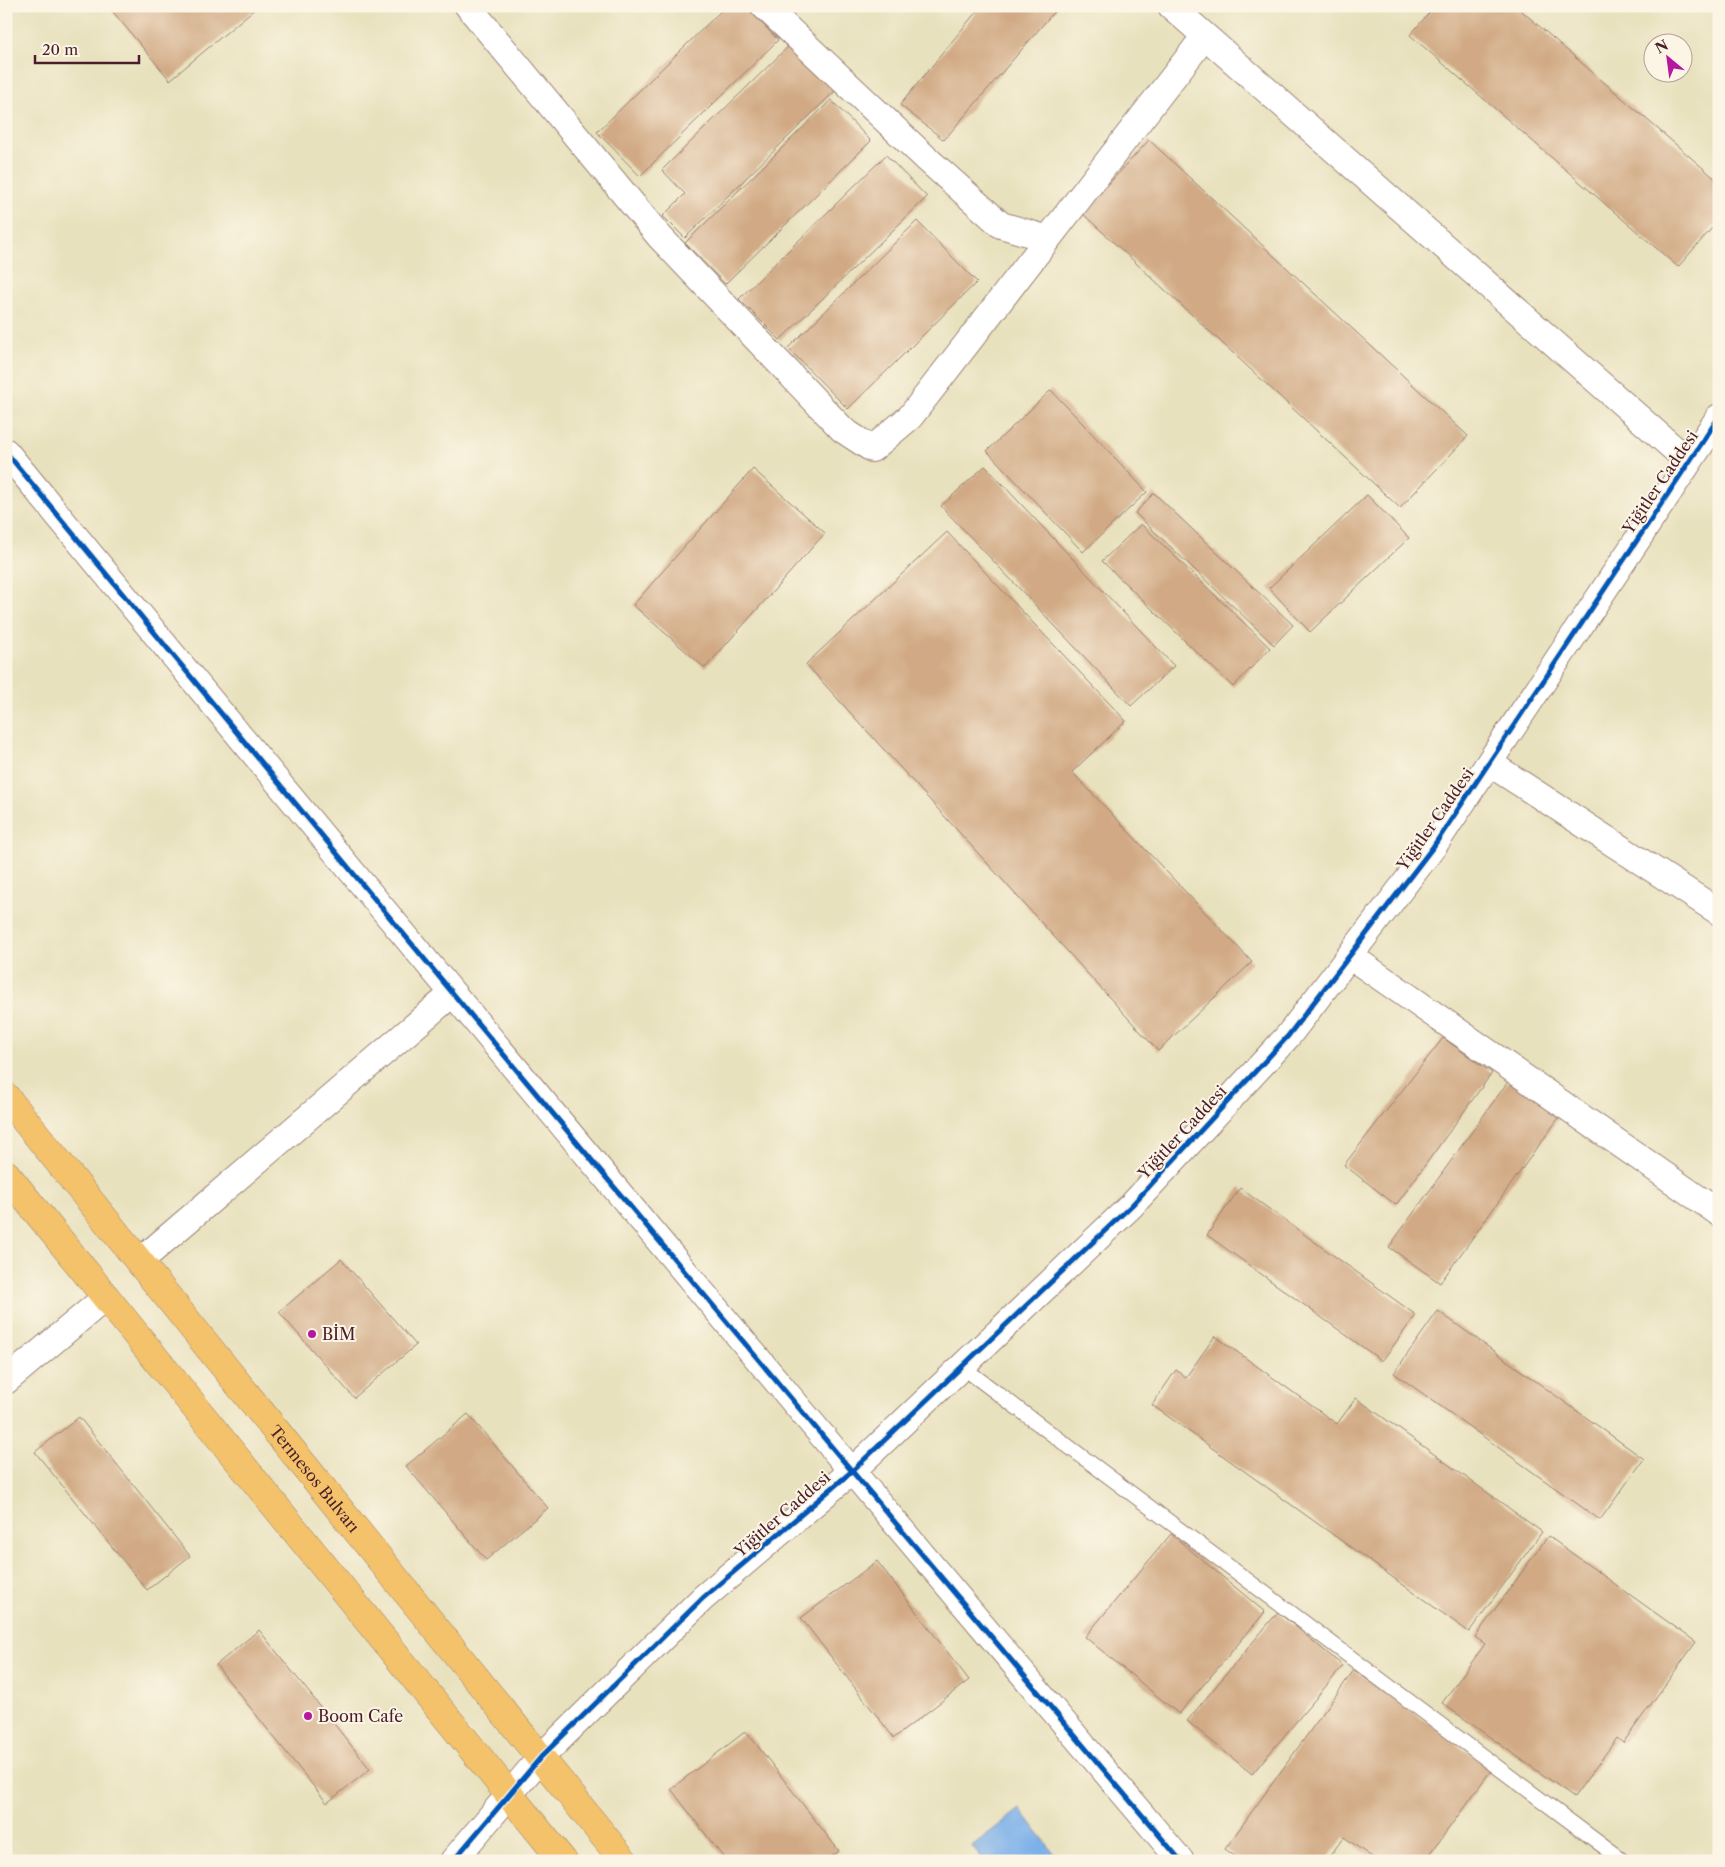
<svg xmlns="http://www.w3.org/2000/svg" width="1725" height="1867" viewBox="0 0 1725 1867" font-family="'Libre Caslon Text',serif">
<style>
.water{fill:#7cb0e9;stroke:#63688a}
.building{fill:#d1aa85}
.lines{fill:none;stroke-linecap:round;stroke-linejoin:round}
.service-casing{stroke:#998074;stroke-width:16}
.minor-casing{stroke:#998074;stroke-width:28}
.primary-casing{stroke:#998074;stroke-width:29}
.service{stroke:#fff;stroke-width:14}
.minor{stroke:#fff;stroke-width:26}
.primary{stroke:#f3c26a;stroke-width:28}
.cycleway-casing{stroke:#fcf5e5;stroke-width:8}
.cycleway{stroke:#0057b8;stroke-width:5}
.poi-dot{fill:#b5179e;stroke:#fcf5e5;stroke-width:2}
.labels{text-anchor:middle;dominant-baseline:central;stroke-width:4;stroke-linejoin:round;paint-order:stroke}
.street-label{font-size:16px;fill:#4a1f2b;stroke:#fcf5e5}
.poi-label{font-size:16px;fill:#4a1f2b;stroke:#fcf5e5;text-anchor:start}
</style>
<rect width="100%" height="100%" fill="#fcf5e5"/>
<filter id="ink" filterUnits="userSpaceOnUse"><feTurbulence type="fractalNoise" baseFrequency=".02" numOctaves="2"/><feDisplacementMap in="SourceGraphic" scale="10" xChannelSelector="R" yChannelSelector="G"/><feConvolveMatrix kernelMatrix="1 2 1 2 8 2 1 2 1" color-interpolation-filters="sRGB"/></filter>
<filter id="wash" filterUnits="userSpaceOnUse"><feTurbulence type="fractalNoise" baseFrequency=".0096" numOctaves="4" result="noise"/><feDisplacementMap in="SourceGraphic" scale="20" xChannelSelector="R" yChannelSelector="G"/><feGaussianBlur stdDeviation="1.12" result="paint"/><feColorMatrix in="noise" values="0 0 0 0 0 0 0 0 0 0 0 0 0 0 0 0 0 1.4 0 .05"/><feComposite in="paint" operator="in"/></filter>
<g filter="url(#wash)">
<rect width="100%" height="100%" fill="#e8e1bd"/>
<!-- water -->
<path class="water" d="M1020,1809L1060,1861H983L972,1846Z"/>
<g id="blocks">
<!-- building -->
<path class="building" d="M108,6H258L170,80Z
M726,6H745L778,40L640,176L597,132Z
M981,6H1059L944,140L900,105Z
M1435,6H1516L1719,182V220L1678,267L1410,35Z
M795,40L840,86L685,238L663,216L685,194L662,170Z
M831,100L871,141L725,284L685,243Z
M1149,140L1468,436L1400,508L1082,213Z
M886,155L927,197L780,340L739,299Z
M917,221L977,282L848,409L788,348Z
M1051,390L1147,492L1083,552L987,451Z
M985,466L1174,666L1131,706L941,506Z
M753,469L825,533L705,668L633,605Z
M1154,493L1293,625L1274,645L1135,513Z
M1367,495L1409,538L1310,632L1269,588Z
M1141,524L1270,648L1233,687L1102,561Z
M947,532L1126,721L1072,772L1252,962L1158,1051L806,664Z
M1443,1038L1492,1073L1396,1205L1344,1165Z
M1512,1076L1563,1112L1440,1283L1389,1247Z
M1240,1188L1416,1315L1382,1361L1207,1235Z
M341,1259L416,1345L354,1398L279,1312Z
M1438,1311L1644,1459L1600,1520L1394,1373Z
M1215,1336L1337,1424L1356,1398L1542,1532L1469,1632L1152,1405L1176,1370L1186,1377Z
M468,1414L548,1508L486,1560L406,1466Z
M79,1417L190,1556L147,1590L35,1452Z
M1171,1534L1265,1612L1179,1714L1085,1637Z
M1548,1536L1696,1642L1623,1743L1617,1738L1574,1797L1442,1703L1485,1644L1475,1637Z
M877,1561L969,1680L894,1738L801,1618Z
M1278,1612L1343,1666L1252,1774L1187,1721Z
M259,1630L370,1769L327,1803L216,1665Z
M1354,1670L1492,1769L1425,1861H1377L1344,1837L1326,1861H1242L1225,1849Z
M746,1731L839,1851L826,1861H726L671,1789Z"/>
</g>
</g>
<g filter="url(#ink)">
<use href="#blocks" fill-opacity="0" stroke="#998074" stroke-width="1"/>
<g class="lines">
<defs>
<path id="service" d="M961,1366L1623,1861"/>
<path id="minor" d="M468,6L659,236L843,430L872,449L910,417L1205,36
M764,6L928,160L1001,225L1048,239
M1171,6L1688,461
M6,452C394,925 785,1394 1181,1861
M1489,763L1719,912
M1350,956L1719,1213
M139,1262L452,994
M6,1381L106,1297
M453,1861L541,1757L703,1598L851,1472L1132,1205L1288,1036L1433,847L1719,417"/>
<g id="primary">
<path id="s1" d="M6,1097L624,1861"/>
<path d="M6,1174L563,1861"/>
</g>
</defs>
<!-- service casing -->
<use href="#service" class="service-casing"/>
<!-- minor casing -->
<use href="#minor" class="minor-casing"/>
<!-- primary casing -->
<use href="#primary" class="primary-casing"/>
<!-- service -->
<use href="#service" class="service"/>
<!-- minor -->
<use href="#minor" class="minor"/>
<!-- primary -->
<use href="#primary" class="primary"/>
<defs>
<path id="cycleway" d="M6,452C394,925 785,1394 1181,1861
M453,1861L541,1757L703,1598L851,1472L1132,1205L1288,1036L1433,847L1719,417"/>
</defs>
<!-- cycleway casing -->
<use href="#cycleway" class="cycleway-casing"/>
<!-- cycleway -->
<use href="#cycleway" class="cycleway"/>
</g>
</g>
<!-- markers -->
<g class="poi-dot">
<circle cx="312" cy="1334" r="5"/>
<circle cx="308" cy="1716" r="5"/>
</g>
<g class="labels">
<!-- street labels -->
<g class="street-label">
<text transform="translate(1660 482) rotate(-56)">Yiğitler Caddesi</text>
<text transform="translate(1435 819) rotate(-55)">Yiğitler Caddesi</text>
<text transform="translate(1182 1132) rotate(-47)">Yiğitler Caddesi</text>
<text stroke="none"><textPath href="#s1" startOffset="491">Termesos Bulvarı</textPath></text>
<text transform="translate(782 1514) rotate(-41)">Yiğitler Caddesi</text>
</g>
<!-- poi labels -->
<g class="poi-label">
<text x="322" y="1334">BİM</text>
<text x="318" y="1716">Boom Cafe</text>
</g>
</g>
<!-- margin -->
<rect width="1725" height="1867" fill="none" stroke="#fcf5e5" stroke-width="25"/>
<!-- north arrow -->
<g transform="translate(1668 58) rotate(331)"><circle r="24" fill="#fcf5e5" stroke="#b59f9b"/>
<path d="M0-4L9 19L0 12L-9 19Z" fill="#b5179e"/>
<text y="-8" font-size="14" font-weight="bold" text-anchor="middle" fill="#4a1f2b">N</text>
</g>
<!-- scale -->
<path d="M35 55v8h104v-8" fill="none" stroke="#4a1f2b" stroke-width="2.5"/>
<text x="42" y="55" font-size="15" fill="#4a1f2b" stroke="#fcf5e5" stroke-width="4" paint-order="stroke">20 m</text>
</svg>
